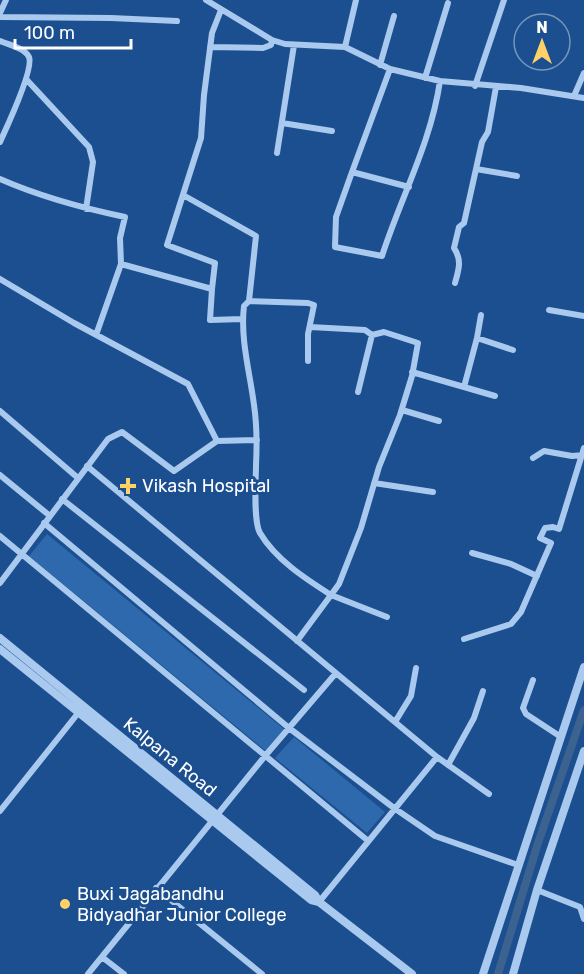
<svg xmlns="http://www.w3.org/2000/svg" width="584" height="974" viewBox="0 0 584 974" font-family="Rubik,sans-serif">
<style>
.green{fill:#2e69ad}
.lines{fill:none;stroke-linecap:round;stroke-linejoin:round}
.canal{stroke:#3c6290;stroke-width:8}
.minor{stroke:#a9c9ee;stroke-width:6}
.tertiary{stroke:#a9c9ee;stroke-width:8}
.poi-dot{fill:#ffd166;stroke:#1b4f8f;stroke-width:2}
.labels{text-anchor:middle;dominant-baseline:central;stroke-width:6;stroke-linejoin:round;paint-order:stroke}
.poi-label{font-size:18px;fill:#fff;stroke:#1b4f8f;text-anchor:start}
.street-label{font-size:18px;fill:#fff;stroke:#1b4f8f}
</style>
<rect width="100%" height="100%" fill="#1b4f8f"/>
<!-- green -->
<path class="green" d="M47,534L284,729L266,751L29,556Z
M294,737L385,812L367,833L275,758Z"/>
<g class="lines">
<!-- canal -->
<path class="canal" d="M498,974L538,843L584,710"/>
<!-- minor -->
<path class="minor" d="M206,0L272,40L285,44L345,47L390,69L440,81L521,88L584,98
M0,13L6,0
M0,17L111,18L177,21
M0,41C9,45 25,48 29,57C34,69 6,129 0,142
M210,47L263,48L271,45L272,40
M345,47L356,0
M380,65L394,16
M425,78L448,3
M26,79L89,147L93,162L86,209
M475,86L504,0
M574,96L584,73
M282,123L332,131
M277,153L294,45
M476,169L517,176
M352,172L390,69
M0,179C41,197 82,208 125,217L120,238L121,264L96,335
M409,187L352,172L336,217L335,247L382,256C401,197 431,143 440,81
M183,195L256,236L249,301L244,306C240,339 250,373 254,405C257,425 257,445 256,465C256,479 253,521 260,533C276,560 306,579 331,595L297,641
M121,264L212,289L215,263L167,245L201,138L204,95L212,33L221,10
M0,279L74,323L188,384L217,441L174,471L122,432L108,439L0,583
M455,283C459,269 462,260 454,248L459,227L464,223L482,142L488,132L496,87
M212,289L210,320L243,319
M249,301L308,303L314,305L308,334V361
M549,310L584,316
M310,327L365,330L372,335L358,392
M372,335L384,332L418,343L412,376L400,415L379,467L361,528L339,584L331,595L387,617
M477,338L481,315
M412,372L464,387L477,338L513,350
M464,387L495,396
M402,410L439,421
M0,411L78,478
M217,441L257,440
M533,458L544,451L572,456L583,455
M87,466L437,757L489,794
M0,475L50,516
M374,483L433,492
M62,499L304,690
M44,523L289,728L394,808L435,836L518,865
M0,536L367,840
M472,553L511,564L537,576
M464,639L511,624L521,612L551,543L540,538L545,528L553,527L559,529L584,448
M533,680L523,708L526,714L561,737
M395,722L411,696L416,668
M448,765L474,718L483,691
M0,811L79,712
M156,888L262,974
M537,890L580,907L584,919
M319,902L437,757
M102,957L124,974
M88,974L265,756L336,673"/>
<!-- tertiary -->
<path class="tertiary" d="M0,638L315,895L319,902
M0,649L311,900L319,902L412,974
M483,974L584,667
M513,974L537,890L584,751"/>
</g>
<!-- markers -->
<g class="poi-dot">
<path d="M125 477h6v6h6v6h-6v6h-6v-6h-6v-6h6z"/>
<circle cx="65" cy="904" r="6"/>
</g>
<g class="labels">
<!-- poi labels -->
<g class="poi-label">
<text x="142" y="486">Vikash Hospital</text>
<text x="77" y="894">Buxi Jagabandhu<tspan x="77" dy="21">Bidyadhar Junior College</tspan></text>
</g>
<!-- street labels -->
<g class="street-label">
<text transform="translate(170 757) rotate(39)">Kalpana Road</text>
</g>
</g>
<!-- north arrow -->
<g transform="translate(542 42)"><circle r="28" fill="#1b4f8f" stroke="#7695bc" stroke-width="1.5"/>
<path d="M0-4.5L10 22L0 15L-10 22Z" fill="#ffd166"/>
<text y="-9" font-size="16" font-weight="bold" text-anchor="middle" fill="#ffffff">N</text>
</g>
<!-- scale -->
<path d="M15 39v9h116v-9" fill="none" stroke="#ffffff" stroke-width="3"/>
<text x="24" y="39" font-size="18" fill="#ffffff" stroke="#1b4f8f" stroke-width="4.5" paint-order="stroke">100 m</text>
</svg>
